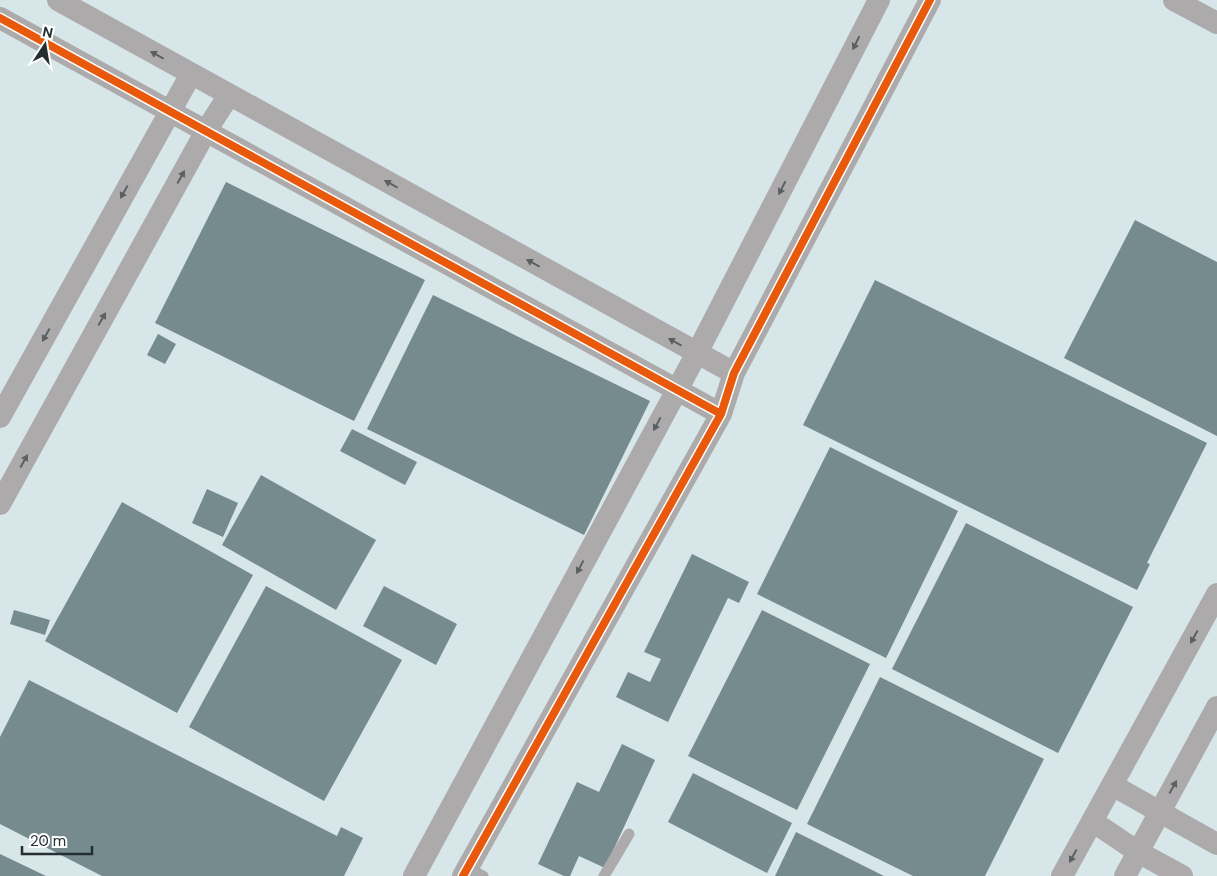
<svg xmlns="http://www.w3.org/2000/svg" width="1217" height="876" viewBox="0 0 1217 876" font-family="'DM Sans',sans-serif">
<style>
.building{fill:#758b8d}
.lines{fill:none;stroke-linecap:round;stroke-linejoin:round}
.service{stroke:#adaaac;stroke-width:11}
.minor{stroke:#adaaac;stroke-width:22}
.cycleway-casing{stroke:#fff;stroke-width:11}
.cycleway{stroke:#e8590c;stroke-width:8}
.oneway{fill:#5b6062}
</style>
<rect width="100%" height="100%" fill="#d7e6e8"/>
<!-- building -->
<path class="building" d="M226,182L425,280L354,421L155,323Z
M1135,220L1217,262V436L1064,358Z
M875,280L1207,443L1147,563L1150,564L1137,590L803,425Z
M433,295L650,401L584,535L367,429Z
M158,334L176,344L165,364L147,355Z
M352,429L417,462L405,485L340,451Z
M830,447L958,511L886,658L757,594Z
M261,475L376,540L336,610L222,545Z
M207,489L238,503L223,537L192,523Z
M122,502L253,575L177,713L45,641Z
M966,523L1133,607L1058,753L892,669Z
M692,554L749,582L739,603L728,598L668,722L616,697L628,672L650,682L661,659L644,652Z
M266,586L402,660L324,801L189,727Z
M384,586L457,624L436,665L363,626Z
M14,610L50,620L45,635L10,624Z
M762,610L870,664L797,810L688,756Z
M880,677L1044,759L985,876H913L807,824Z
M29,680L337,836L341,827L363,838L344,876H102L0,824V737Z
M622,744L655,760L605,868L579,856L570,876H564L538,864L577,782L599,792Z
M693,773L792,823L767,873L668,822Z
M796,832L884,876H775Z
M0,854L46,876H0Z"/>
<g class="lines">
<!-- service -->
<path class="service" d="M468,868L483,876
M604,876L629,834"/>
<!-- minor -->
<path class="minor" d="M58,0L734,373
M1174,0L1217,23
M0,18L721,414
M0,417L191,74
M0,504L206,131L229,95
M1112,785L1217,844
M1092,821L1138,852L1182,876
M414,876L697,353L879,0
M463,876L721,414L734,373L930,0
M1062,876L1217,594
M1125,876L1217,707"/>
<defs>
<path id="cycleway" d="M0,18L721,414
M463,876L721,414L734,373L930,0"/>
</defs>
<!-- cycleway casing -->
<use href="#cycleway" class="cycleway-casing"/>
<!-- cycleway -->
<use href="#cycleway" class="cycleway"/>
</g>
<!-- one-way arrows -->
<defs><path id="oneway-solid" d="M-6-.8H1V-3.2L6.5 0L1 3.2V.8H-6Z" transform="scale(1.25)"/></defs>
<g class="oneway">
<use href="#oneway-solid" transform="translate(856 43) rotate(117)"/>
<use href="#oneway-solid" transform="translate(157 55) rotate(-151)"/>
<use href="#oneway-solid" transform="translate(181 177) rotate(-61)"/>
<use href="#oneway-solid" transform="translate(391 184) rotate(-151)"/>
<use href="#oneway-solid" transform="translate(782 188) rotate(117)"/>
<use href="#oneway-solid" transform="translate(124 192) rotate(119)"/>
<use href="#oneway-solid" transform="translate(533 263) rotate(-151)"/>
<use href="#oneway-solid" transform="translate(102 319) rotate(-61)"/>
<use href="#oneway-solid" transform="translate(46 335) rotate(119)"/>
<use href="#oneway-solid" transform="translate(675 342) rotate(-151)"/>
<use href="#oneway-solid" transform="translate(657 424) rotate(118)"/>
<use href="#oneway-solid" transform="translate(24 461) rotate(-61)"/>
<use href="#oneway-solid" transform="translate(580 567) rotate(118)"/>
<use href="#oneway-solid" transform="translate(1194 637) rotate(119)"/>
<use href="#oneway-solid" transform="translate(1173 787) rotate(-61)"/>
<use href="#oneway-solid" transform="translate(1073 856) rotate(119)"/>
</g>
<!-- north arrow -->
<g transform="translate(45 45) rotate(12)" stroke="#ffffff" stroke-width="4" paint-order="stroke">
<path d="M0-4L9 19L0 12L-9 19Z" fill="#242e30"/>
<text y="-8" font-size="14" font-weight="bold" text-anchor="middle" fill="#242e30">N</text>
</g>
<!-- scale -->
<path d="M22 846v8h70v-8" fill="none" stroke="#242e30" stroke-width="2.5"/>
<text x="30" y="846" font-size="15" fill="#242e30" stroke="#ffffff" stroke-width="4" paint-order="stroke">20 m</text>
</svg>
